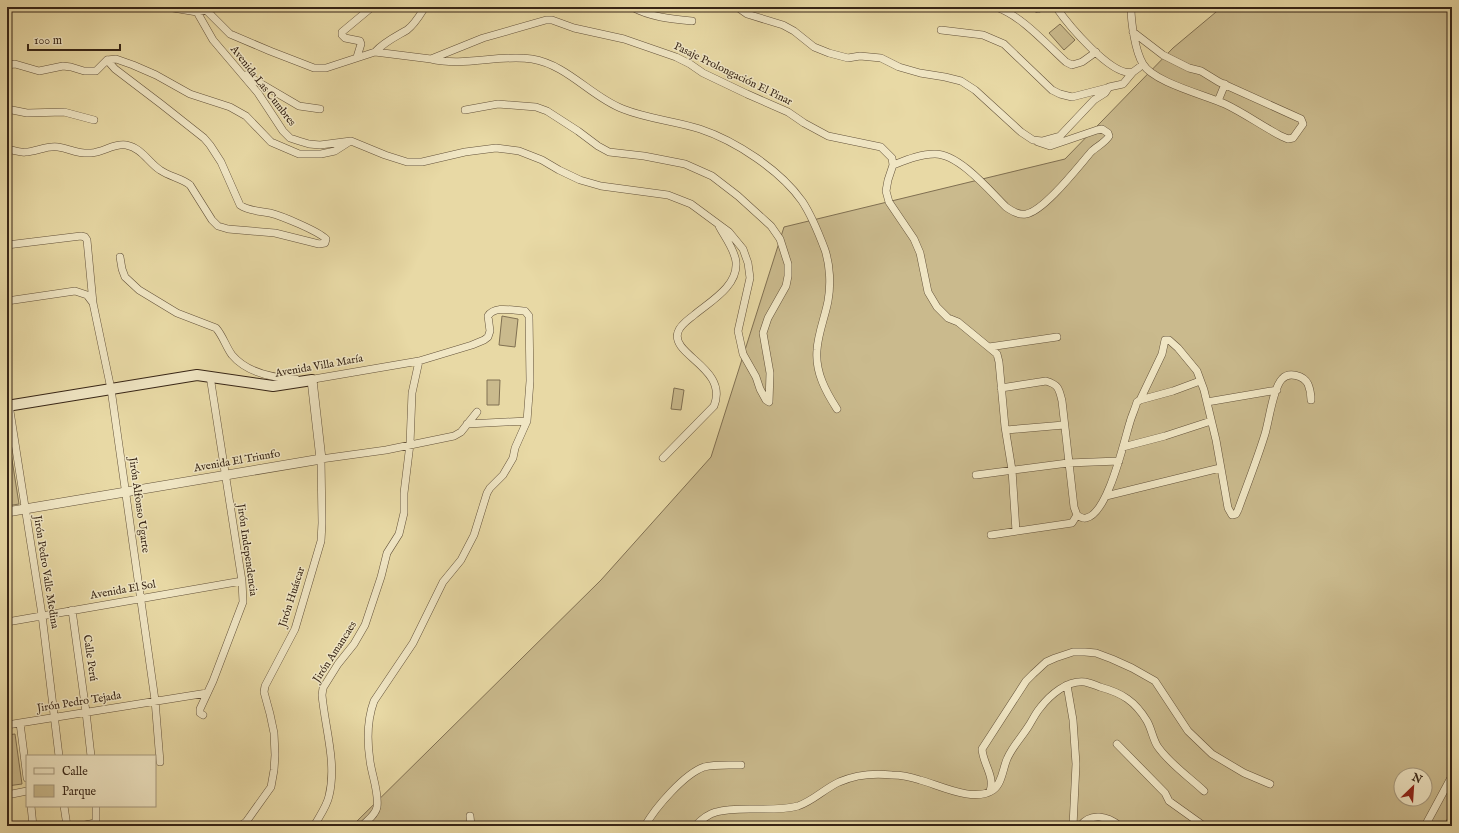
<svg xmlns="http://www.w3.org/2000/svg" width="1459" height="833" viewBox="0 0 1459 833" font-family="'IM FELL English',serif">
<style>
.green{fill:#caba8d;stroke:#807052;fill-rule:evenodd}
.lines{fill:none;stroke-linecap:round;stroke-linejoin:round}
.minor-casing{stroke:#63523a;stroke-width:8}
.tertiary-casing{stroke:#63523a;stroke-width:10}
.secondary-casing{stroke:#372516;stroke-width:12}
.minor{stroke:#f0e6c4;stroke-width:7}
.tertiary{stroke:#f0e6c4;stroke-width:9}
.secondary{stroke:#f0e6c4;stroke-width:10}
.labels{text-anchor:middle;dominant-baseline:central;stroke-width:3;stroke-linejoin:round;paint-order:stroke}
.street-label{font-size:11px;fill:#372516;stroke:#f0e6c4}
</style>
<rect width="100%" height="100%" fill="#e8d9a5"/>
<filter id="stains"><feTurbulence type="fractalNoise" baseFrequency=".005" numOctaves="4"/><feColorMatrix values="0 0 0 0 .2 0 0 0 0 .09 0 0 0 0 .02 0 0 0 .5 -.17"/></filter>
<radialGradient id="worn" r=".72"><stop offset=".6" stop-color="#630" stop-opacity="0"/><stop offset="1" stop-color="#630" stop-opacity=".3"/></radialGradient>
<!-- green -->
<path class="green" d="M1222,7H1452V812L1443,826H352L601,580L711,457L784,227L1065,159L1173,48ZM1401,775H1425V799H1401Z
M1060,24L1075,40L1064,50L1049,33Z
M502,316L518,319L515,347L499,345Z
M487,380H500L499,405H487Z
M674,388L684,390L681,410L671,409Z
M7,428L19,504L7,506Z
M15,734L22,784L7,786V735Z"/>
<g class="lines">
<defs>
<path id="minor" d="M167,7L197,12L219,7
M203,7L230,34L270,51L314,68H326L375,52L431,59L483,38L546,20H552L574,28L624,39L676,57L690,64L703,73L747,94L788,112L804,123L828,136L881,147L892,158L893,165L888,180L886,191L889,202L914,239L920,253L928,292L937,307L948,318L958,322L997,354L999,362L1005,427L1012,470L1016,531
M632,7C650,17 671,19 692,21
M737,7L747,14L783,25L794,31L814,47L829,53L848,58L860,56L881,58L899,67L920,73L945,77L961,81L975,90L1021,132L1033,140L1042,141L1060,136L1094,100L1105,93L1109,87L1123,84L1133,72
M996,7C1022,16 1046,44 1066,62L1072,65L1082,62L1096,52
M1033,7L1038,9L1041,7
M1056,7C1067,23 1112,78 1133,72C1136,70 1140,67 1143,64
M1131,7C1131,22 1135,51 1143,64C1153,82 1205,95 1225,104C1244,113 1262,126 1281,136L1288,139L1293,138L1303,124L1301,119L1219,82L1201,71L1189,68L1163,55L1133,32
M197,12L213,40L258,93L283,131L290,138L299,141L309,144L320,145L351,141L385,155L407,162H422L465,152L496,148L519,151L542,160L559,170L580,180L601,186L668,195L691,204L729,232L743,249L748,263L750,278L738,331L743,354L756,377L760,389L766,400L769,402L770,373L763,333L768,318L786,286L788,276V264L780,239L771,226L738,196L712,176L685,164L644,156L609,152L598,146L578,131L547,111L536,107L498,104L465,110
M941,30L983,35L1004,44L1052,90L1060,94L1072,97L1107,88
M375,52C384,42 395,37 407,30C415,24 420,15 425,7
M357,57L361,44L360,41L345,38L342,35V32L372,7
M431,59C464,67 499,54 532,59C568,65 591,97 623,109C648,119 675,121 700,129C736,141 780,170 802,201C812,216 819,234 825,250C830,265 831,285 828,301C825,317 818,333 817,350C815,372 826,392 837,409
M7,65L15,64L39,71L63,66L71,67L84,71H96L107,60L116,59L133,65L156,75L190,94L230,107L246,116L271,142L299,154H321L335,151L349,142
M246,75L299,106L320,109
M1218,101L1225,84
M7,109L27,113L64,112L94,120
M7,149C13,150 20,153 25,152C36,152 47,145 58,147C71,149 77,154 91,153C104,152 114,143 126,145C142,148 148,162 160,170C170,177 182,178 190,185L212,220L218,226L228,229L275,233L319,244L325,243L326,239C318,231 282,216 270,213C260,211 248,211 240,205L221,162L210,145L204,138L161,104L115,69L107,60
M893,165C906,160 920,154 935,154C959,154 989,190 1006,207C1012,211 1018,215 1026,214C1044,211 1078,167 1091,152C1096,147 1106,142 1109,136L1108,133L1102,129L1097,130L1050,146L1038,142
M7,245L81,236L85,237L87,240L93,303L111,389L155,700L160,762
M120,257L122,269L125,277L139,290L177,313L216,328C223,336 226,347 232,355C247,373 274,378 296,379
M7,301L75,291L87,295L93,303
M989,347L1057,337
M308,380L419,361L472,345L484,340L488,337L490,331L488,316C495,305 514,311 525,311L529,316L530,381L527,421L515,448L513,458L503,475L490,488L487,493L474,535L461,560L443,582L413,643L374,701C367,720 367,741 370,761C372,776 379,792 377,807C376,814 369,819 364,824
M1001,388L1046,381C1059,385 1059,389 1062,401L1074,507L1077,515C1080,517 1083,519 1086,518C1108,514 1124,441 1130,422C1132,415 1135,409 1137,402L1140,400L1162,354L1165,340H1169L1178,348L1197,371L1204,390L1216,440L1228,508L1232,515L1236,514L1238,510C1247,485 1257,460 1265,434C1269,421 1273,388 1282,379C1289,371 1304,376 1308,384C1310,389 1311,395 1311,400
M7,392L42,615L59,756
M1140,400L1173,391L1200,381
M1207,402L1277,390
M467,424L527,421
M1006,430L1064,425
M1123,447L1165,436L1211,421
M663,458L714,406C729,368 670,355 678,332C680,325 688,320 694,315C711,301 738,286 736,262C735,250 724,236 719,226
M976,475L1068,463L1119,461
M1106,496L1220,468
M991,535L1072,523L1077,515
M72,610L86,712L91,756
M7,622L242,581
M1067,685L1073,720L1076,764L1073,826
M203,715L200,713V709L213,681L243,602L242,581L210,376
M20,723L27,778
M7,725L207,693
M1117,744L1165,793L1169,801L1204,826
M990,791C995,776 983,764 982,749L1026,681L1033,674L1046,662L1055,658L1073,652H1085L1096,653L1112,659L1132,668L1155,681L1188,731L1212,754L1244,773L1270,784
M7,795L27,791
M31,806L33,826
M64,806L67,826
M470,816L471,826
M80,826L95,823L96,821V806
M240,826L246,822L271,787L274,770L275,755L274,733L270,714L264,692L265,686L295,629L321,541L322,523L321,459L386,450L454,436L461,432L477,412
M314,826C319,817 327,806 329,796C337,763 325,728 322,695L323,688L338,664L354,644L365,625L381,577L387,553L399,534L404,513V493L410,444L412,393L419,361
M645,826C655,808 684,774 704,767C715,764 729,765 741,765
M695,826C701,820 708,814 716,812C741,805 771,813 798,806C813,801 824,789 839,782C855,775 874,773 892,775C901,775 911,777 920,780C939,785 974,803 993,790C1002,784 1003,768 1007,759C1012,747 1021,738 1028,727C1032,721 1035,714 1040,708C1050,695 1067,680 1085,682C1090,683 1095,685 1100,687C1122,693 1135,701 1147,721C1152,730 1153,740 1158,747C1170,764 1189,777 1204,791
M1080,826C1091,812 1107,816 1120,826
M1425,826L1452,776"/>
<path id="tertiary" d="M7,512L321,459L312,380"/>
<path id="secondary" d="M7,406L197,375L273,386L312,380"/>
</defs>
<!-- minor casing -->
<use href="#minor" class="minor-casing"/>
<!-- tertiary casing -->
<use href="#tertiary" class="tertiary-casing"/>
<!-- secondary casing -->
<use href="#secondary" class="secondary-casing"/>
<!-- minor -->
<use href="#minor" class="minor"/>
<!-- tertiary -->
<use href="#tertiary" class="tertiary"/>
<!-- secondary -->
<use href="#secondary" class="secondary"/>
</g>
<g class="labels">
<!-- street labels -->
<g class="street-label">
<text transform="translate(733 74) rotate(26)">Pasaje Prolongación El Pinar</text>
<text transform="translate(263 86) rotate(52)">Avenida Las Cumbres</text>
<text transform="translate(319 366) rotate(-10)">Avenida Villa María</text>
<text transform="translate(237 461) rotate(-10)">Avenida El Triunfo</text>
<text transform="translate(139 505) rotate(82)">Jirón Alfonso Ugarte</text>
<text transform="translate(247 550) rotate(82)">Jirón Independencia</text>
<text transform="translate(46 572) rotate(81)">Jirón Pedro Valle Medina</text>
<text transform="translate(123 590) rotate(-10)">Avenida El Sol</text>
<text transform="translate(292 597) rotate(-72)">Jirón Huáscar</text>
<text transform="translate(335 652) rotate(-57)">Jirón Amancaes</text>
<text transform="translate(90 658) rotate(82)">Calle Perú</text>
<text transform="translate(79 702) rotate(-9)">Jirón Pedro Tejada</text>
</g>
</g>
<!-- margin -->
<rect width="1459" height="833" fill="none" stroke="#e8d9a5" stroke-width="24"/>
<rect x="8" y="8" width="1443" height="817" fill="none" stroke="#372516" stroke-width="2"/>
<rect x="12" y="12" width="1435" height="809" fill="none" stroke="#372516"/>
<!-- legend -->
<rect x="26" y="755" width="130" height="52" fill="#f0e6c4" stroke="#a6997e"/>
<rect x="34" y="768" width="20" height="6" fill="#f0e6c4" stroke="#a6997e"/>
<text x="62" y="775" font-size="12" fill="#372516">Calle</text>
<rect x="34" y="785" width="20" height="12" fill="#caba8d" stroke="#a6997e"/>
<text x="62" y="795" font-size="12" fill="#372516">Parque</text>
<!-- north arrow -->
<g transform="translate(1413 787) rotate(25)"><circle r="19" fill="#f0e6c4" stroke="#a6997e"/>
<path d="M0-3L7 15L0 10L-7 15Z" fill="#8f2418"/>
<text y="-6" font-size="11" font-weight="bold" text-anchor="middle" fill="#372516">N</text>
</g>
<!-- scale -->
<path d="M28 44v6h92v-6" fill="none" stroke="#372516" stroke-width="2"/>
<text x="34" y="44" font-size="12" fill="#372516" stroke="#f0e6c4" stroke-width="3" paint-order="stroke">100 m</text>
<rect width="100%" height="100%" filter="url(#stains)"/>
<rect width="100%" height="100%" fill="url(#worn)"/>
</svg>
